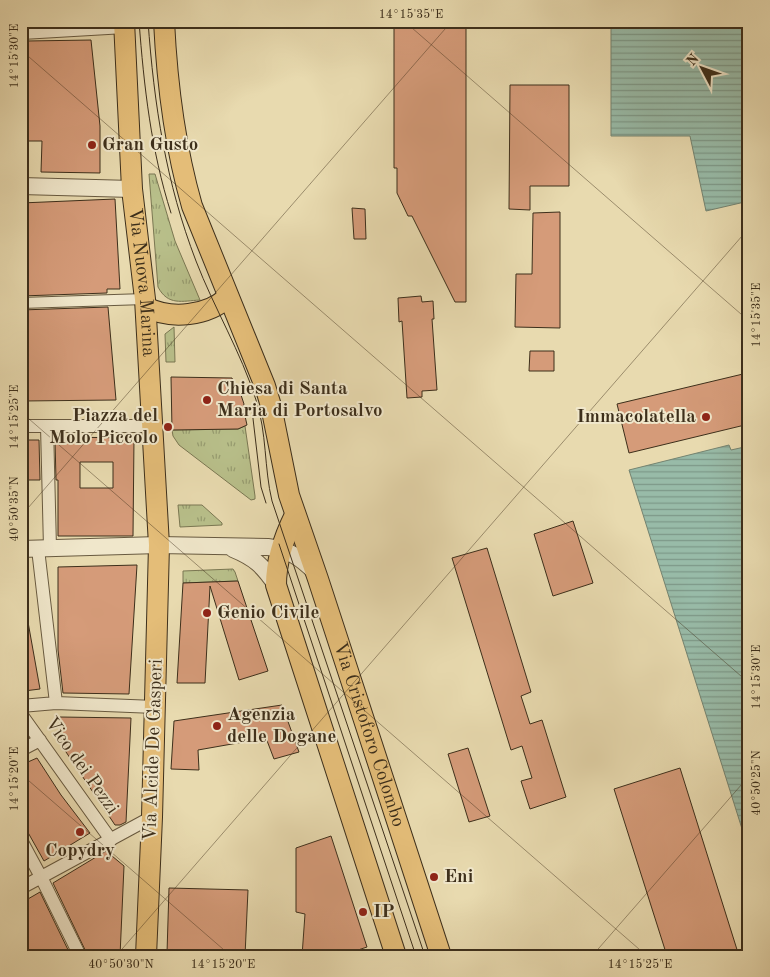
<svg xmlns="http://www.w3.org/2000/svg" width="770" height="977" viewBox="0 0 770 977" font-family="'Old Standard TT',serif">
<style>
.park{fill:url(#park-tufts);stroke:#7a7752}
.water{fill:url(#water-rules);stroke:#748370}
.building{fill:#d59b79;stroke:#3d2f1b;fill-rule:evenodd}
.lines{fill:none;stroke-linecap:round;stroke-linejoin:round}
.pedestrian-casing{stroke:#685a40;stroke-width:12}
.minor-casing{stroke:#685a40;stroke-width:14}
.tertiary-casing{stroke:#685a40;stroke-width:18}
.primary-casing{stroke:#3d2f1b;stroke-width:22}
.pedestrian{stroke:#f0e7cb;stroke-width:10}
.minor{stroke:#f0e7cb;stroke-width:12}
.tertiary{stroke:#f0e7cb;stroke-width:16}
.primary{stroke:#e4bd78;stroke-width:20}
.tram{stroke:#3d2f1b;stroke-width:1}
.ticks{fill:none;stroke:#3d2f1b;stroke-width:1;stroke-opacity:0.45}
.poi-dot{fill:#8f2418;stroke:#f0e7cb;stroke-width:2}
.labels{text-anchor:middle;dominant-baseline:central;stroke-width:4;stroke-linejoin:round;paint-order:stroke}
.poi-label{font-size:19px;font-weight:bold;fill:#3d2f1b;stroke:#f0e7cb;text-anchor:start}
.street-label{font-size:19px;fill:#3d2f1b;stroke:#f0e7cb}
.neatline{fill:none;stroke:#3d2f1b;stroke-width:2}
.ticks-label{font-size:12px;text-anchor:middle;fill:#3d2f1b}
</style>
<defs>
<pattern id="park-tufts" width="24" height="20" patternUnits="userSpaceOnUse" patternTransform="scale(1.25)"><rect width="24" height="20" fill="#b8bf8a"/><path d="M3 7l-1-3M5 7V3M7 7l1-3M15 17l-1-3M17 17v-4M19 17l1-3" fill="none" stroke="#979c70"/></pattern>
<pattern id="water-rules" width="6" height="5" patternUnits="userSpaceOnUse" patternTransform="scale(1.25)"><rect width="6" height="5" fill="#98bba8"/><path d="M0 2.5h6" fill="none" stroke="#7d9888"/></pattern>
</defs>
<rect width="100%" height="100%" fill="#e8daaf"/>
<filter id="stains"><feTurbulence type="fractalNoise" baseFrequency=".004" numOctaves="4"/><feColorMatrix values="0 0 0 0 .2 0 0 0 0 .09 0 0 0 0 .02 0 0 0 .5 -.17"/></filter>
<radialGradient id="worn" r=".72"><stop offset=".6" stop-color="#630" stop-opacity="0"/><stop offset="1" stop-color="#630" stop-opacity=".3"/></radialGradient>
<!-- park -->
<path class="park" d="M149,174H155L175,241L200,300C182,301 168,306 158,287Z
M174,327L175,362H166L165,334Z
M245,426L255,496V499L251,500L179,445L173,436L172,430L238,429Z
M178,505H202L222,523V525L180,527Z
M233,569L235,572L238,581L183,583V571Z"/>
<!-- water -->
<path class="water" d="M611,21H749V201L706,211L690,136H611Z
M729,445L731,450L749,446V851L629,470Z"/>
<!-- building -->
<path class="building" d="M394,21H466V302H455L412,216H408L397,193V168H394Z
M91,40L100,126V173L41,172L42,141H21V89H25L27,41Z
M510,85H569V186H530V210L509,209Z
M115,199L120,289H107V293L21,296V203Z
M352,208L365,209L366,239H354Z
M560,212V328L515,327L516,274H532L533,213Z
M421,296L422,302L433,301L434,319H432L437,390L422,391V397L407,398L402,321L399,322L398,298Z
M108,307L116,400L23,401L21,310Z
M530,351H554V371H529Z
M743,374L749,399V424L629,453L617,404Z
M171,377L232,378L238,395H241L244,404L243,407L247,425L238,429L172,430Z
M59,437L134,438L133,536H58V480H56L55,440H59ZM80,462H113V488H80Z
M21,440H39L40,480H21Z
M573,521L593,583L553,596L534,534Z
M487,548L531,692L521,696L530,724L542,720L566,797L530,809L521,781L532,778L522,746L511,750L452,558Z
M137,565L129,694L63,693L58,650V567Z
M238,581L268,671L239,680L210,586L205,683H177L183,583Z
M28,622L40,689L24,691L21,679V623Z
M282,705L299,752L274,759L266,738L198,750L199,770L171,769L174,721Z
M60,717L131,718L126,822L120,825H115L62,746Z
M468,748L490,816L469,822L448,754Z
M37,758L61,795L90,833L44,861L21,820V765Z
M680,768L739,956H667L614,789Z
M331,836L367,947L352,952L351,956H302L305,914L296,912V848Z
M106,851L124,866L120,956H88L53,883Z
M169,888L248,890L245,956L167,953Z
M40,892L71,956H21V903Z"/>
<g class="lines">
<defs>
<path id="pedestrian" d="M22,34L125,28
M21,303L145,299"/>
<path id="minor" d="M21,426H152
M47,426L50,548
M38,549L56,703
M21,706L56,703L155,707
M21,714L111,840
M21,750L40,740
M21,840L41,877L80,956
M21,888L152,817"/>
<path id="tertiary" d="M21,186L132,189
M21,549L159,545L268,547C288,549 301,558 315,572
M233,549C255,558 263,566 276,585"/>
<g id="primary">
<path id="s1" d="M124,21L132,189L145,299L159,545L152,817L146,956"/>
<path id="s2" d="M164,21C167,83 175,147 192,206L265,386L271,406L289,495L318,579L441,956"/>
<path d="M146,307C171,320 208,316 228,297"/>
<path d="M295,515C284,537 276,560 276,585L396,956"/>
</g>
</defs>
<!-- pedestrian casing -->
<use href="#pedestrian" class="pedestrian-casing"/>
<!-- minor casing -->
<use href="#minor" class="minor-casing"/>
<!-- tertiary casing -->
<use href="#tertiary" class="tertiary-casing"/>
<!-- primary casing -->
<use href="#primary" class="primary-casing"/>
<!-- pedestrian -->
<use href="#pedestrian" class="pedestrian"/>
<!-- minor -->
<use href="#minor" class="minor"/>
<!-- tertiary -->
<use href="#tertiary" class="tertiary"/>
<!-- primary -->
<use href="#primary" class="primary"/>
<!-- tram -->
<path class="tram" d="M139,21C144,87 151,150 171,213
M148,21C154,105 166,183 196,261C214,308 241,352 256,400C267,433 264,468 272,501L425,956
M252,410L261,487L266,503
M279,544L416,956"/>
</g>
<!-- ticks -->
<path class="ticks" d="M404,21L749,321M21,50L749,683M21,412L647,956M21,516L452,21M21,774L231,956M116,956L749,228M592,956L749,776"/>
<!-- markers -->
<g class="poi-dot">
<circle cx="92" cy="145" r="5"/>
<circle cx="207" cy="400" r="5"/>
<circle cx="706" cy="417" r="5"/>
<circle cx="168" cy="427" r="5"/>
<circle cx="207" cy="613" r="5"/>
<circle cx="217" cy="726" r="5"/>
<circle cx="80" cy="832" r="5"/>
<circle cx="434" cy="877" r="5"/>
<circle cx="363" cy="912" r="5"/>
</g>
<g class="labels">
<!-- poi labels -->
<g class="poi-label">
<text x="102" y="145">Gran Gusto</text>
<text x="217" y="389">Chiesa di Santa<tspan x="217" dy="22">Maria di Portosalvo</tspan></text>
<text x="158" y="416" text-anchor="end">Piazza del<tspan x="158" dy="22">Molo Piccolo</tspan></text>
<text x="696" y="417" text-anchor="end">Immacolatella</text>
<text x="217" y="613">Genio Civile</text>
<text x="227" y="715">Agenzia<tspan x="227" dy="22">delle Dogane</tspan></text>
<text x="80" y="851" text-anchor="middle">Copydry</text>
<text x="444" y="877">Eni</text>
<text x="373" y="912">IP</text>
</g>
<!-- street labels -->
<g class="street-label">
<text stroke="none"><textPath href="#s1" startOffset="262">Via Nuova Marina</textPath></text>
<text stroke="none"><textPath href="#s2" startOffset="746">Via Cristoforo Colombo</textPath></text>
<text transform="translate(154 750) rotate(-88)">Via Alcide De Gasperi</text>
<text transform="translate(81 766) rotate(55)">Vico dei Pezzi</text>
</g>
</g>
<!-- margin -->
<rect width="770" height="977" fill="none" stroke="#e8daaf" stroke-width="55"/>
<!-- north arrow -->
<g transform="translate(702 68) rotate(311)" stroke="#f0e7cb" stroke-width="4" paint-order="stroke">
<path d="M0-4L9 19L0 12L-9 19Z" fill="#3d2f1b"/>
<text y="-8" font-size="14" font-weight="bold" text-anchor="middle" fill="#3d2f1b">N</text>
</g>
<rect x="28" y="28" width="714" height="922" class="neatline"/>
<g class="ticks-label">
<text x="411" y="18">14°15'35"E</text>
<text transform="translate(14 56) rotate(-90)" y="4">14°15'30"E</text>
<text transform="translate(756 315) rotate(-90)" y="4">14°15'35"E</text>
<text transform="translate(14 417) rotate(-90)" y="4">14°15'25"E</text>
<text transform="translate(14 509) rotate(-90)" y="4">40°50'35"N</text>
<text transform="translate(756 677) rotate(-90)" y="4">14°15'30"E</text>
<text transform="translate(14 779) rotate(-90)" y="4">14°15'20"E</text>
<text transform="translate(756 783) rotate(-90)" y="4">40°50'25"N</text>
<text x="121" y="968">40°50'30"N</text>
<text x="223" y="968">14°15'20"E</text>
<text x="640" y="968">14°15'25"E</text>
</g>
<rect width="100%" height="100%" filter="url(#stains)"/>
<rect width="100%" height="100%" fill="url(#worn)"/>
</svg>
